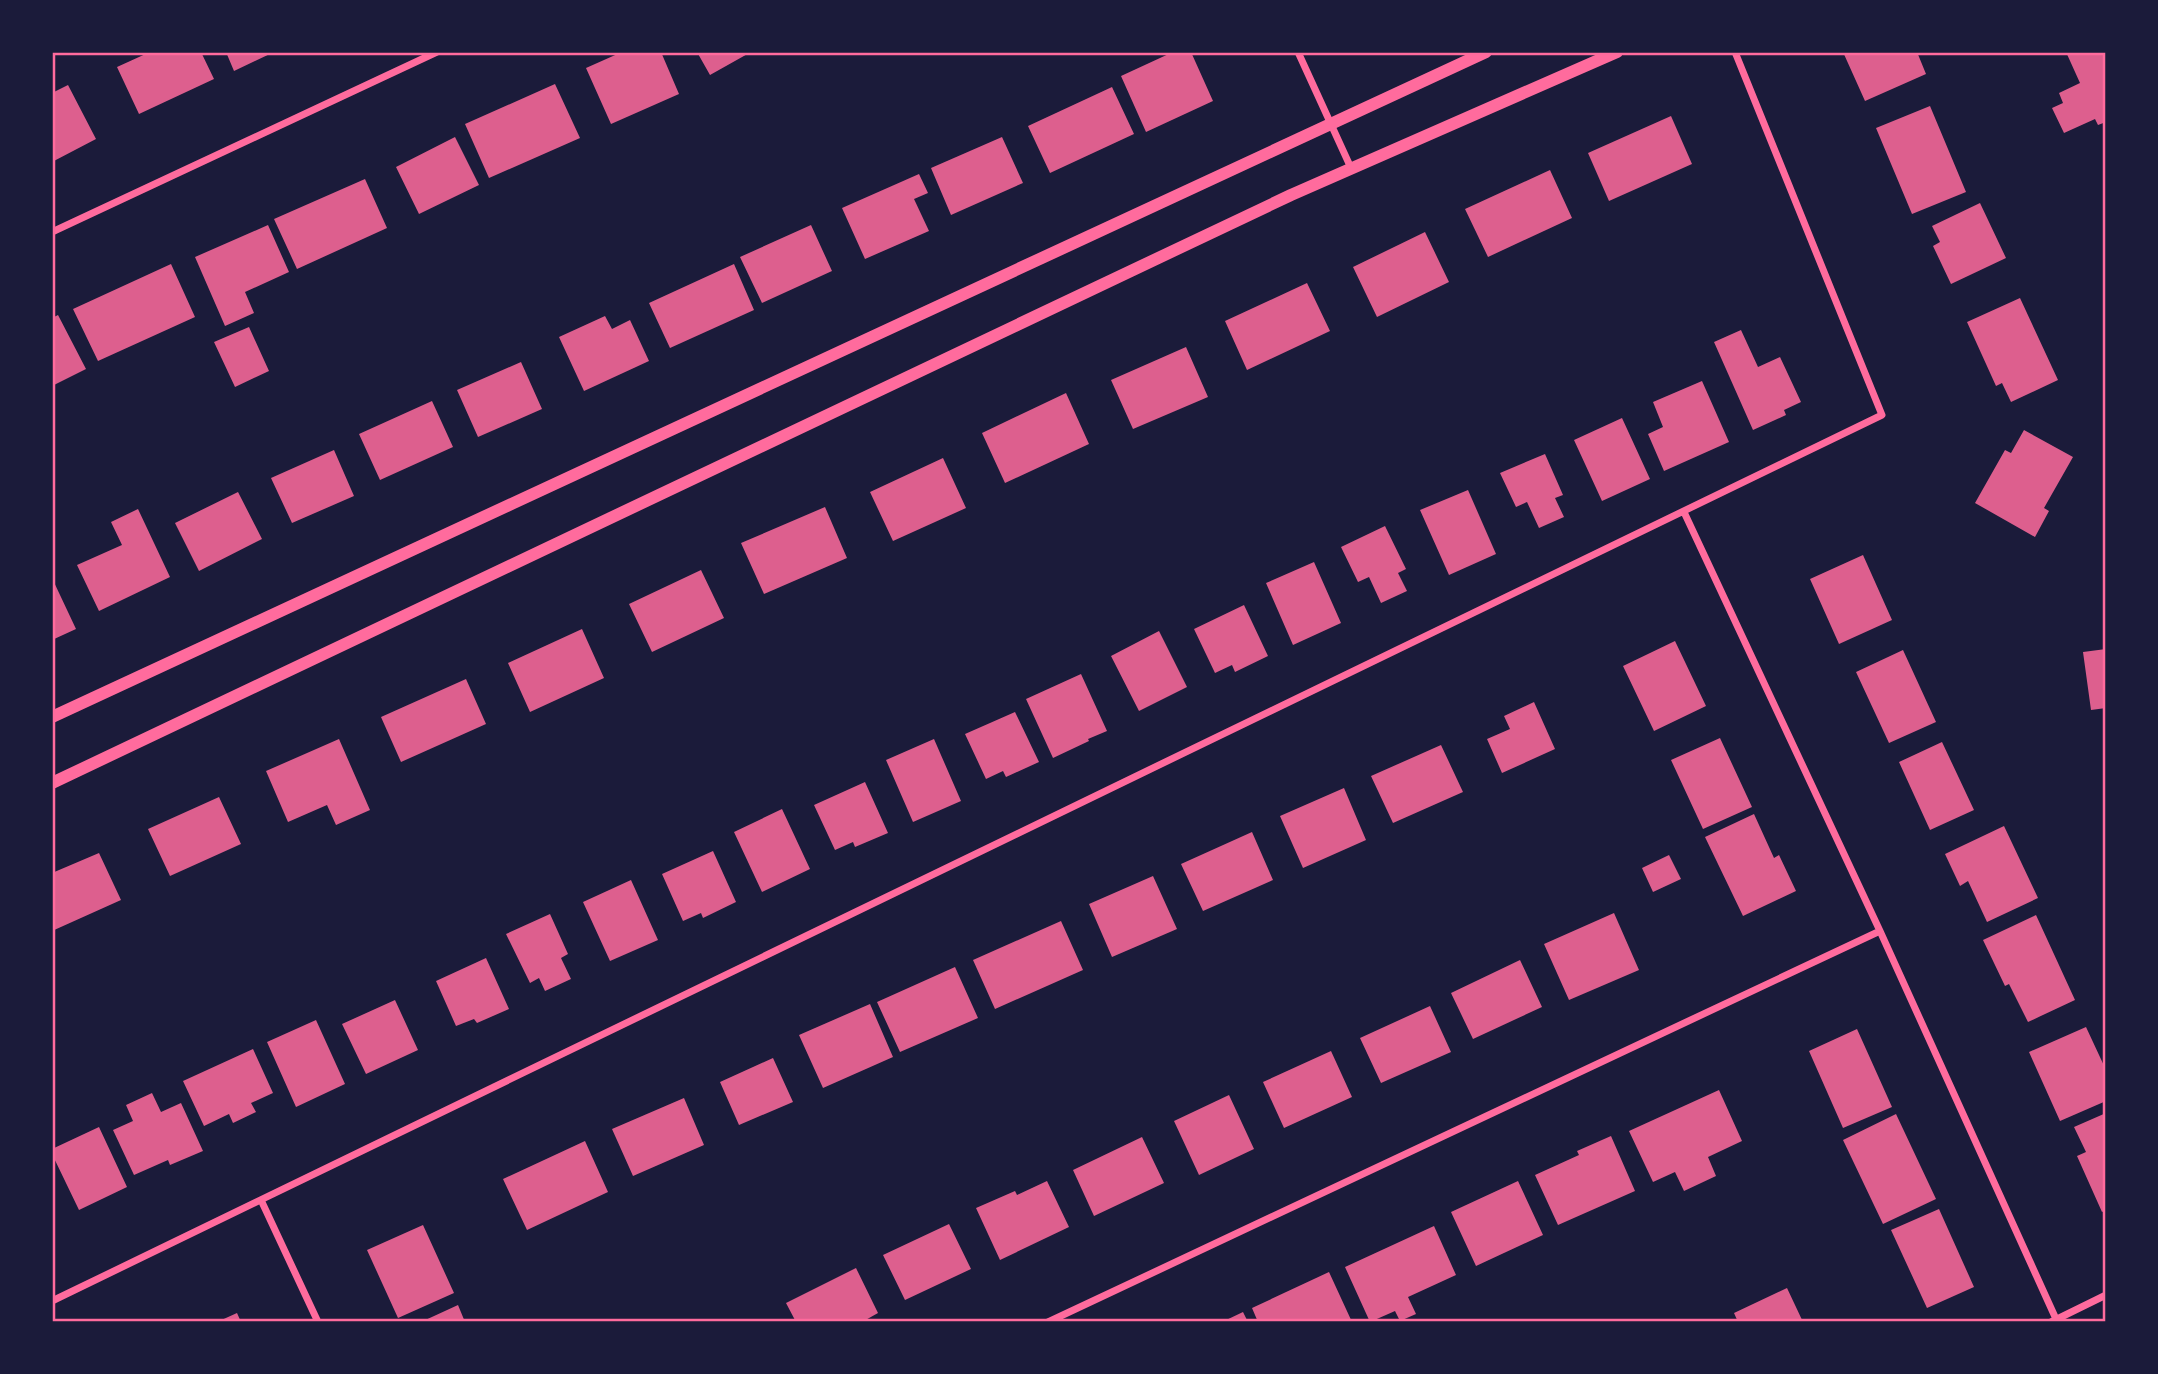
<svg xmlns="http://www.w3.org/2000/svg" width="2158" height="1374" viewBox="0 0 2158 1374" font-family="'DM Sans',sans-serif">
<style>
.building{fill:#dd5f8e}
.lines{fill:none;stroke-linecap:round;stroke-linejoin:round}
.minor{stroke:#ff6b9d;stroke-width:7}
.tertiary{stroke:#ff6b9d;stroke-width:12}
.neatline{fill:none;stroke:#ff6b9d;stroke-width:2.5}
</style>
<rect width="100%" height="100%" fill="#1b1b3a"/>
<!-- building -->
<path class="building" d="M150,52H201L214,79L139,114L117,67Z
M226,52H274L234,71Z
M622,52H661L679,94L611,124L586,68Z
M697,52H751L710,75Z
M1173,52H1191L1213,101L1146,132L1121,76Z
M1843,52H1917L1926,74L1865,101Z
M2066,52H2106V122L2098,125L2095,119L2064,133L2052,108L2063,103L2059,93L2080,83Z
M555,84L580,138L489,178L465,124Z
M68,85L96,139L52,162V93Z
M1112,87L1134,134L1050,173L1028,126Z
M1930,106L1966,192L1912,214L1876,128Z
M1671,116L1692,164L1609,201L1588,153Z
M455,137L479,185L419,214L396,167Z
M1002,137L1023,183L951,215L931,168Z
M1550,170L1572,218L1488,257L1465,209Z
M919,174L928,193L914,199L929,231L865,259L842,208Z
M365,179L387,228L297,269L274,219Z
M1980,203L2006,258L1951,284L1933,246L1940,242L1932,226Z
M268,225L289,272L245,292L254,313L225,326L195,257Z
M811,225L832,271L762,303L740,257Z
M1425,232L1449,282L1377,317L1353,267Z
M171,264L195,317L98,361L73,309Z
M734,264L754,310L670,348L649,303Z
M1307,283L1330,331L1247,370L1225,321Z
M2020,298L2058,380L2011,402L2002,383L1996,386L1967,322Z
M58,315L86,369L52,386V318Z
M605,316L612,329L630,320L649,361L584,391L559,337Z
M249,327L269,371L235,387L214,342Z
M1741,330L1758,367L1780,357L1801,402L1784,410L1786,415L1753,430L1714,342Z
M1186,347L1208,397L1133,429L1111,380Z
M521,362L542,409L478,437L457,390Z
M1702,381L1729,442L1664,471L1648,434L1663,427L1653,402Z
M1066,393L1089,444L1005,483L982,433Z
M432,401L453,447L380,480L359,434Z
M1622,418L1650,479L1602,501L1574,440Z
M2024,430L2073,457L2044,508L2049,511L2035,537L1975,503L2005,450L2011,453Z
M334,450L354,496L292,523L271,478Z
M1545,454L1563,495L1555,498L1564,517L1539,528L1527,502L1516,507L1500,473Z
M943,458L966,508L893,541L870,492Z
M1468,490L1496,554L1449,575L1420,510Z
M238,492L262,539L199,571L175,523Z
M825,507L847,558L764,594L741,543Z
M138,509L170,577L99,611L77,565L122,545L111,522Z
M1385,526L1406,569L1398,573L1407,591L1381,603L1369,577L1358,582L1341,547Z
M1863,555L1892,620L1839,644L1810,579Z
M1314,562L1341,623L1293,645L1266,583Z
M701,570L724,618L652,652L629,604Z
M52,578L76,629L52,640Z
M1244,605L1268,656L1235,672L1232,665L1215,673L1194,629Z
M582,629L604,678L530,712L508,663Z
M1159,631L1187,687L1139,711L1111,656Z
M1675,641L1706,706L1654,731L1623,666Z
M2106,649V708L2091,710L2083,652Z
M1903,650L1936,722L1889,743L1856,672Z
M1081,674L1107,731L1088,739L1089,741L1053,758L1026,699Z
M466,679L486,724L401,762L381,717Z
M1534,702L1555,749L1502,773L1487,739L1510,729L1504,716Z
M1015,712L1039,762L1006,777L1003,771L986,779L965,734Z
M1720,738L1752,807L1703,829L1671,760Z
M339,739L370,810L336,825L327,805L288,822L266,771Z
M934,739L961,801L913,822L886,760Z
M1942,742L1974,810L1930,830L1899,762Z
M1441,745L1463,792L1393,823L1371,776Z
M865,782L888,833L855,847L853,842L835,850L814,805Z
M1344,788L1366,840L1303,868L1280,816Z
M219,797L241,844L170,876L148,829Z
M782,809L810,869L762,892L734,832Z
M1754,814L1774,858L1779,855L1796,891L1743,916L1705,837Z
M2004,826L2038,898L1987,922L1968,881L1960,886L1945,854Z
M1252,832L1273,880L1203,911L1181,864Z
M713,851L736,902L703,918L701,913L683,921L662,874Z
M99,853L121,900L52,931V873Z
M1669,855L1681,879L1653,892L1642,868Z
M1153,876L1177,929L1112,957L1089,904Z
M631,880L658,940L610,961L583,902Z
M1614,913L1639,970L1569,1000L1544,944Z
M550,914L568,954L561,958L571,979L545,991L539,978L530,983L506,934Z
M2036,915L2075,1000L2028,1022L2009,984L2005,986L1983,940Z
M1061,921L1083,970L995,1009L973,960Z
M486,958L509,1009L477,1023L474,1019L456,1026L436,981Z
M1520,960L1542,1007L1473,1039L1451,993Z
M955,967L978,1018L900,1052L877,1002Z
M395,1000L418,1050L366,1074L342,1024Z
M870,1004L893,1057L823,1088L799,1035Z
M1430,1006L1451,1052L1381,1083L1360,1038Z
M316,1020L345,1084L296,1107L267,1042Z
M2086,1027L2106,1070V1101L2060,1121L2029,1052Z
M1857,1029L1892,1107L1843,1128L1809,1051Z
M253,1049L273,1093L251,1103L256,1112L233,1123L229,1114L204,1126L183,1081Z
M1331,1051L1352,1097L1284,1128L1263,1082Z
M773,1058L793,1102L739,1125L720,1082Z
M1719,1090L1742,1141L1708,1157L1716,1176L1684,1191L1675,1172L1653,1182L1629,1131Z
M152,1093L161,1112L181,1103L203,1151L170,1165L168,1160L134,1175L113,1130L133,1121L126,1105Z
M1229,1095L1254,1149L1199,1175L1174,1121Z
M684,1098L704,1145L633,1176L612,1129Z
M2106,1113V1210L2102,1212L2077,1156L2086,1152L2074,1127Z
M1896,1114L1936,1199L1883,1224L1843,1140Z
M99,1127L127,1187L79,1210L52,1154V1149Z
M1611,1136L1635,1191L1558,1225L1535,1175L1579,1155L1577,1151Z
M1142,1137L1164,1183L1094,1216L1073,1170Z
M585,1141L608,1192L527,1230L503,1179Z
M1047,1181L1069,1227L1000,1260L976,1208L1015,1191L1017,1195Z
M1518,1181L1543,1235L1476,1266L1451,1212Z
M1939,1209L1974,1287L1927,1308L1891,1230Z
M949,1224L971,1269L905,1300L883,1255Z
M423,1225L454,1293L398,1318L367,1250Z
M1434,1226L1456,1275L1408,1297L1416,1314L1400,1321L1395,1311L1370,1322L1345,1267Z
M856,1268L878,1313L862,1322H796L786,1303Z
M1329,1272L1352,1322H1258L1252,1308Z
M1787,1288L1803,1322H1738L1734,1313Z
M458,1305L465,1322H421Z
M1243,1312L1248,1322H1222Z
M237,1313L241,1322H217Z"/>
<g class="lines">
<!-- minor -->
<path class="minor" d="M1298,52L1351,168
M52,232L437,52
M1684,512L1880,931L2056,1319
M261,1200L318,1322
M52,1301L1882,415L1735,52
M1048,1322L1880,931
M2051,1322L2106,1295"/>
<!-- tertiary -->
<path class="tertiary" d="M52,717L1486,52
M52,783L1291,195L1617,52"/>
</g>
<!-- border -->
<rect width="2158" height="1374" fill="none" stroke="#1b1b3a" stroke-width="108"/>
<rect x="54" y="54" width="2050" height="1266" class="neatline"/>
</svg>
